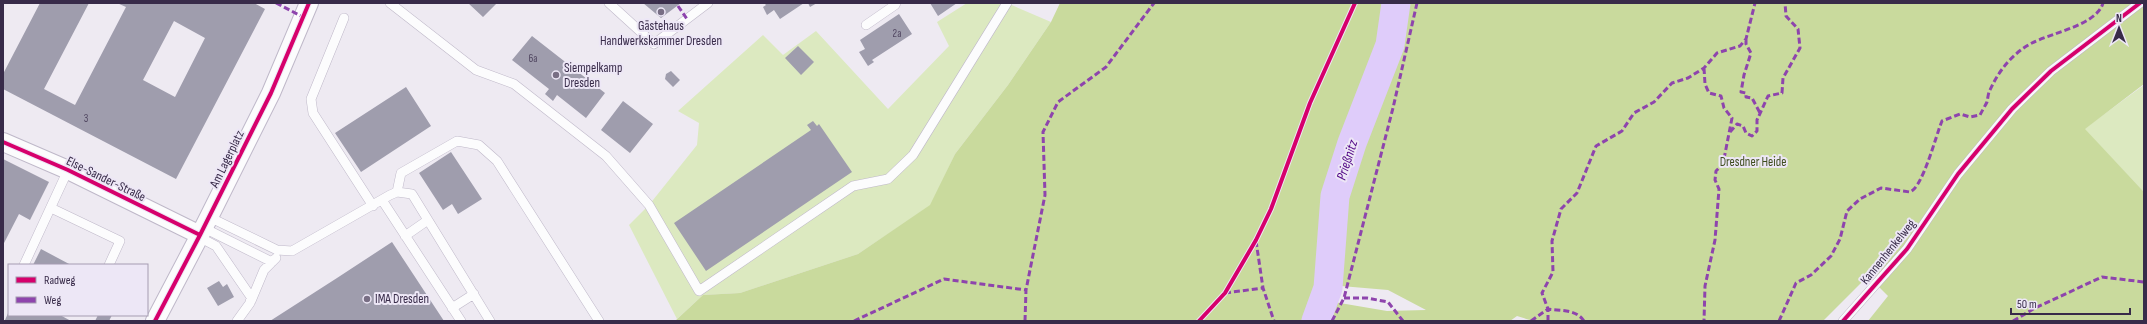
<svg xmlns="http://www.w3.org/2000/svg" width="2147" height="324" viewBox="0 0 2147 324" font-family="'Sofia Sans Condensed',sans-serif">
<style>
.green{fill:#dce9c0}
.forest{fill:#c9da9d;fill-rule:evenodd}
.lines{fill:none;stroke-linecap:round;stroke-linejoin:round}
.river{stroke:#dfccfa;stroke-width:29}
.building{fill:#9f9dad;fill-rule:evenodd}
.service-casing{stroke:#bfb8c9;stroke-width:10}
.minor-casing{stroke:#bfb8c9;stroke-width:20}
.service{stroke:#fcfcfd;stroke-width:9}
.minor{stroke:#fcfcfd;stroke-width:18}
.quiet{stroke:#8e44ad;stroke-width:3;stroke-dasharray:6 3;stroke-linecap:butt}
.cycleway-casing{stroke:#ede7f6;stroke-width:6}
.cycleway{stroke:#d6006c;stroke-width:4}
.poi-dot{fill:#786e84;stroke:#ede7f6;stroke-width:1.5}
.labels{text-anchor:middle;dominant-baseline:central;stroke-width:4;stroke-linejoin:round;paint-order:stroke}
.number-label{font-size:11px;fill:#524862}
.poi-label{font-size:13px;fill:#382b49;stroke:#ede7f6;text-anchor:start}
.street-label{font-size:13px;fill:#382b49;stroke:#ede7f6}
.park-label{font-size:13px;fill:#3e4c1d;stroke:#ede7f6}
.water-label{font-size:14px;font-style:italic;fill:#4f0384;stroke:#ede7f6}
</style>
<rect width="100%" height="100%" fill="#eeeaf2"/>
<!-- green -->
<path class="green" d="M967,3H1007L1051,22L1008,85L955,154L931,205L858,254L740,293L703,295L677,319L629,225L649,205L697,145L699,123L678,111L763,35L783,55L816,31L888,109L949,46L937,22Z
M2144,85V192L2084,129Z"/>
<!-- forest -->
<path class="forest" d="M1060,3H2144V84L2085,129L2144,192V321H1868L1888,296L1868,276L1823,321H1533L1517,316L1510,321H675L703,295L740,293L858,254L930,205L955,154L1008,85L1051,22ZM1341,286L1388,290L1426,310L1387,311L1334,302Z"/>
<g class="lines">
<!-- river -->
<path class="river" d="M1316,321L1328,288L1335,196L1352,143L1390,45L1396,3"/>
</g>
<!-- building -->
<path class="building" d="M40,3H89L44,89L75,105L126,7L117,3H254L265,9L176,179L3,89V74ZM174,21L205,38L175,97L143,80Z
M468,3H497L483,17Z
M643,3H681L661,18Z
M764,3H804L780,19L774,10L767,15L763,7L766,5Z
M808,3H817L810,7Z
M930,3H957L938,16Z
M899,14L912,34L872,60L874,62L868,66L859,52L865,49L860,40Z
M532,36L605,93L586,118L557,95L553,101L545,94L549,89L512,60Z
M798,46L814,62L801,75L785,58Z
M671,71L680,80L673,87L665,79L666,74Z
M406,87L431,126L361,172L335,133Z
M623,101L653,124L630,153L601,130Z
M813,121L817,126L819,124L852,172L706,271L674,223L811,130L807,125Z
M451,152L482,199L458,214L452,204L443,210L419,173Z
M3,159L49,182L30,220L19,214L3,245Z
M392,242L444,321H270L337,278Z
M41,249L71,265H33Z
M219,281L223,287L227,284L234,297L218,306L207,288Z
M9,311V315H60L71,321H7L5,320Z
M98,315H112L109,321H95Z"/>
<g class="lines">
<defs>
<path id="service" d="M390,3L476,70L514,84L606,156L649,205L699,291L853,186L888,179L913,155L1007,3
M609,3L654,44L708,3
M344,18L311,99L313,113L373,206
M866,25L895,5L896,3
M397,192L401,173L457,141L479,145L497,161L599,321
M382,200L461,321
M51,208L120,241L109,265
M209,217L277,250L292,251L390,195L397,192L412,194L490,321
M204,228L272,262
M405,236L428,220
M199,237L216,246L251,297L250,303L237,321
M24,265L68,170
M251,301L264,270L276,258
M452,308L474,294
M1843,321L1907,249L1958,174L2012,109L2051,71L2140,3"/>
<path id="minor" d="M3,142L68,170L200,235
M155,321L200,235L271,93L309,3"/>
</defs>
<!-- service casing -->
<use href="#service" class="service-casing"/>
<!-- minor casing -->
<use href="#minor" class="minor-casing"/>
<!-- service -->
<use href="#service" class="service"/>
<!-- minor -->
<use href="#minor" class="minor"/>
<!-- quiet -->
<path class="quiet" d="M276,3L303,17
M678,6L687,19
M1746,39V44L1751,53L1744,75L1741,92L1746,93V97L1752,98L1760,113
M1704,68L1705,84L1709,93L1721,96L1724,108L1732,118L1723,164L1716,171L1715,180L1719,189L1715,240L1705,286L1704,321
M1730,132L1737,124L1743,126L1746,133L1752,136L1757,131V120L1768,96L1782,93L1783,78L1800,48L1798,29L1786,16L1785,3
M1256,241L1263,288L1274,321
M1225,293L1263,288
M1344,298H1367L1388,302L1403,321
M854,321L944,279L1026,290
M1025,321L1026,290L1045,195L1043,132L1058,102L1106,67L1154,3
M1332,321L1344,298L1393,108L1417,3
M1531,321L1548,309
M1548,321V309
M1584,321C1576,309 1561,311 1548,309L1542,293L1553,272L1552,241L1561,209L1577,193L1596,146L1622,131L1634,113L1654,102L1672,83L1688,78L1704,68L1717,53L1740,46L1746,39L1755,3
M1779,321L1796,283L1811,275L1831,256L1840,239L1847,211L1860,199L1881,188L1910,192C1923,187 1936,135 1942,121L1960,114L1970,117L1980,115C1982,111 1985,106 1987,102C1988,98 1988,93 1990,90C1999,70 2013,53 2032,43C2051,33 2097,25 2103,3
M2013,321L2035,308L2102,277L2144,282"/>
<defs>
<path id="cycleway" d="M3,142L68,170L200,235
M155,321L200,235L271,93L309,3
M1199,321L1225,293L1256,240L1271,209L1310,103L1355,3
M1843,321L1907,249L1958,174L2012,109L2051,71L2140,3"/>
</defs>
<!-- cycleway casing -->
<use href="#cycleway" class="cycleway-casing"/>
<!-- cycleway -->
<use href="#cycleway" class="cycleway"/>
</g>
<!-- markers -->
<g class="poi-dot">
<circle cx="661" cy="12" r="4"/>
<circle cx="556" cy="75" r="4"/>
<circle cx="367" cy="299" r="4"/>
</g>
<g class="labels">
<!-- number labels -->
<g class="number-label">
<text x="897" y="33">2a</text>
<text x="533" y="58">6a</text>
<text x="86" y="118">3</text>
</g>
<!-- poi labels -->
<g class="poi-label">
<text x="661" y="26" text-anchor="middle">Gästehaus<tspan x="661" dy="15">Handwerkskammer Dresden</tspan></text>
<text x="564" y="68">Siempelkamp<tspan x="564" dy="15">Dresden</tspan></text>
<text x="375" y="299">IMA Dresden</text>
</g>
<!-- street labels -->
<g class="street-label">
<text transform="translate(227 159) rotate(-64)">Am Lagerplatz</text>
<text transform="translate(106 179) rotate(26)">Else-Sander-Straße</text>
<text transform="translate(1888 252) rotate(-51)">Kannenhenkelweg</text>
</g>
<!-- park labels -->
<g class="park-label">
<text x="1753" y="162">Dresdner Heide</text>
</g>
<!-- water labels -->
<g class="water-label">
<text transform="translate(1347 160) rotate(-72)">Prießnitz</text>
</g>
</g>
<!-- border -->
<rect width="2147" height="324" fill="none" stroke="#382b49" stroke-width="8"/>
<!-- legend -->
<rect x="8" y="264" width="140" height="52" fill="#ede7f6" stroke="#a59cb1"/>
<rect x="16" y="277" width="20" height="6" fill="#d6006c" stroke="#a59cb1"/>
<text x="44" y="284" font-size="12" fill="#382b49">Radweg</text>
<rect x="16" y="297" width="20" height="6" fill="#8e44ad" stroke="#a59cb1"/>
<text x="44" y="304" font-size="12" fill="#382b49">Weg</text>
<!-- north arrow -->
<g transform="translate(2119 28)" stroke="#ede7f6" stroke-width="3" paint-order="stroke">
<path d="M0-3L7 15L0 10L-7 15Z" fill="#382b49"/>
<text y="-6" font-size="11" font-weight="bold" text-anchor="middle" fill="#382b49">N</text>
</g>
<!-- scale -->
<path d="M2011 308v6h119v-6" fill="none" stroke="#382b49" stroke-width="2"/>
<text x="2017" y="308" font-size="12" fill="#382b49" stroke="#ede7f6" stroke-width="3" paint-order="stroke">50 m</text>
</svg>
